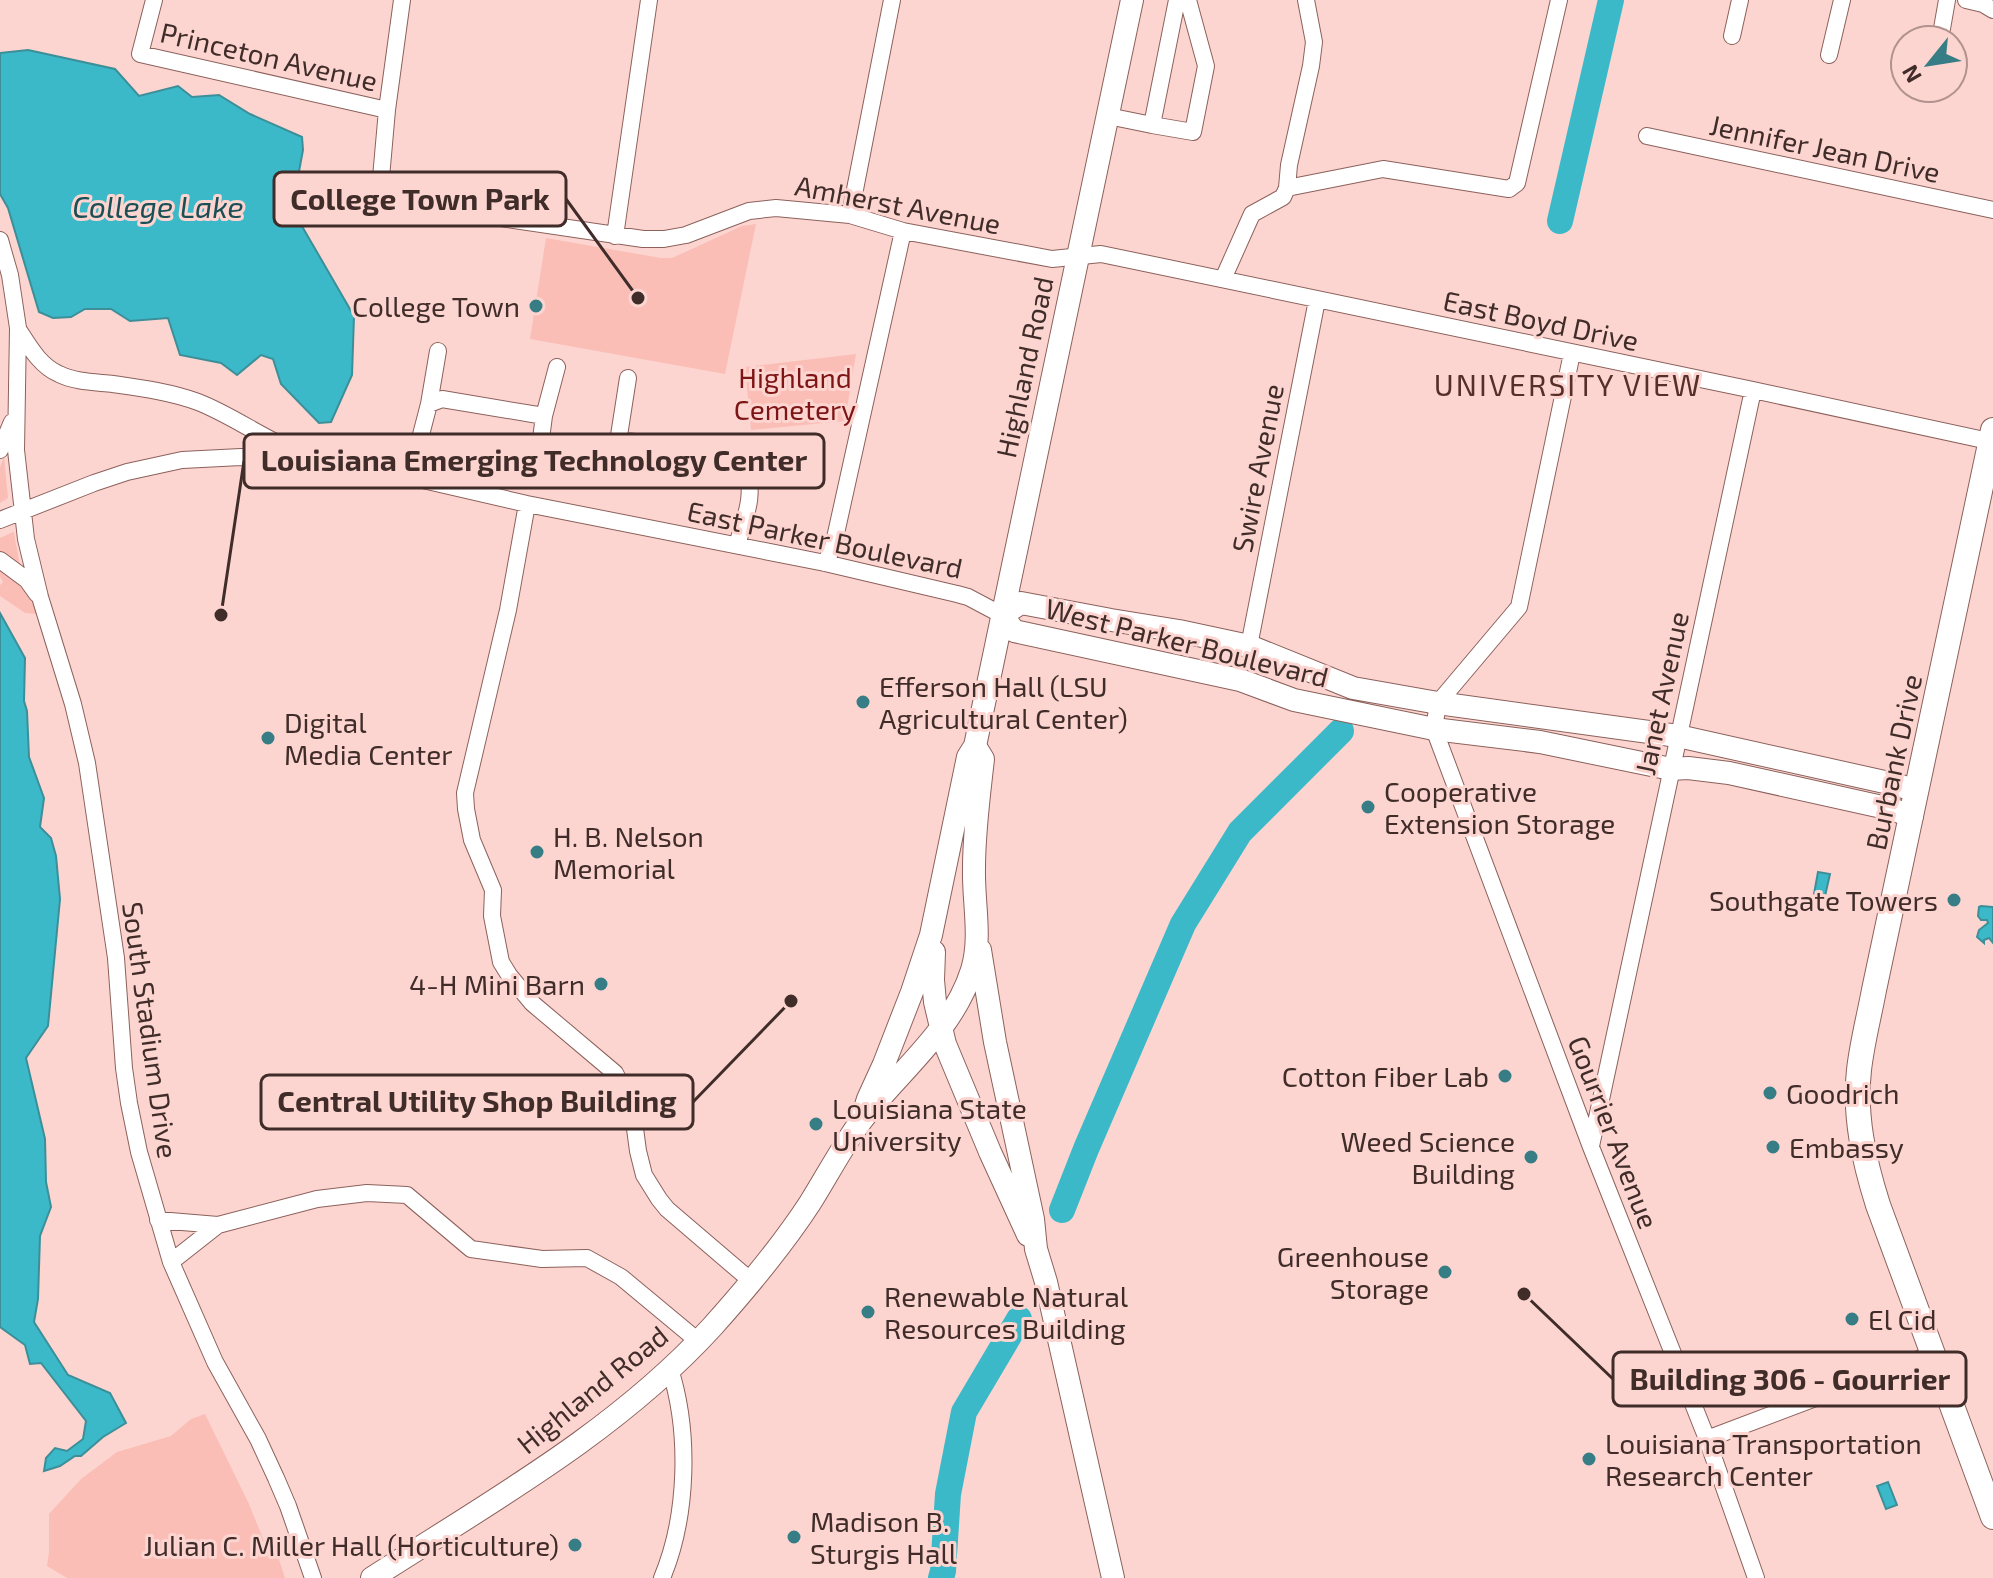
<svg xmlns="http://www.w3.org/2000/svg" width="1993" height="1578" viewBox="0 0 1993 1578" font-family="'Exo 2',sans-serif">
<style>
.green{fill:#fabeb7}
.water{fill:#3bb9c8;stroke:#3c8f99;stroke-width:2}
.lines{fill:none;stroke-linecap:round;stroke-linejoin:round}
.river{stroke:#3bb9c8;stroke-width:26}
.street-casing{stroke:#8c615c;stroke-width:18}
.secondary-casing{stroke:#8c615c;stroke-width:24}
.primary-casing{stroke:#8c615c;stroke-width:26}
.street{stroke:#fff;stroke-width:16}
.secondary{stroke:#fff;stroke-width:22}
.primary{stroke:#fff;stroke-width:24}
.poi-dot{fill:#367d86;stroke:#fdd5d0;stroke-width:3}
.labels{text-anchor:middle;dominant-baseline:central;stroke-width:6;stroke-linejoin:round;paint-order:stroke}
.street-label{font-size:28px;fill:#402d2a;stroke:#fdd5d0}
.poi-label{font-size:28px;fill:#402d2a;stroke:#fdd5d0;text-anchor:start}
.park-label{font-size:28px;fill:#7d1415;stroke:#fdd5d0}
.water-label{font-size:30px;font-style:italic;fill:#1a4f55;stroke:#fdd5d0}
.neighbourhood-label{font-size:30px;letter-spacing:2px;fill:#562f2b;stroke:#fdd5d0}
.leader{fill:none;stroke:#402d2a;stroke-width:3}
.callout-dot{fill:#402d2a;stroke:#fdd5d0;stroke-width:3}
.callout{fill:#fdd5d0;stroke:#402d2a;stroke-width:3}
.callout-label{font-size:30px;text-anchor:middle;font-weight:bold;fill:#402d2a}
</style>
<rect width="100%" height="100%" fill="#fdd5d0"/>
<!-- green -->
<path class="green" d="M756,224L725,374L530,339L546,238L661,258H672L742,226Z
M856,354L845,421L751,430L745,367Z
M4,457L8,498L0,503V467Z
M13,532L14,533L20,566L0,554V538Z
M0,565C18,578 30,594 37,614L25,613L0,596V585L3,582L0,577Z
M205,1414L249,1504L266,1546L277,1553L285,1578H67L47,1566L49,1552V1514L81,1479L117,1452L171,1436L191,1419Z"/>
<!-- water -->
<path class="water" d="M28,50L115,69L139,96L178,86L192,97L219,95L250,114L302,137L303,150L292,209L354,316L352,375L331,422L319,423L281,384L273,359L261,355L237,375L221,363L180,355L168,318L130,321L111,309H85L71,317L53,318L39,312L8,208L0,194V53Z
M0,613L25,658L24,701L27,711L29,757L44,798L40,827L51,838L56,856L60,899L48,1026L26,1058L45,1139L46,1182L51,1207L40,1236L38,1299L34,1322L68,1375L110,1393L126,1423L103,1437L81,1456H75L60,1466L44,1471L46,1458L55,1448L67,1451L83,1439L86,1421L41,1363L30,1364L25,1345L0,1327Z
M1818,872L1830,874L1825,896L1814,894Z
M1981,906L1993,907V943L1989,938L1984,940V943L1977,937L1979,930L1988,923L1987,920H1981L1978,916L1979,907Z
M1888,1482L1897,1505L1886,1509L1877,1486Z"/>
<g class="lines">
<!-- river -->
<path class="river" d="M1560,221L1611,0
M1062,1210L1086,1149L1183,924L1240,832L1341,731
M941,1578L943,1571L948,1494L964,1412L1019,1319"/>
<defs>
<path id="street" d="M154,0L140,54L387,110
M402,0L387,110L379,200L643,239H664L686,235L749,211L776,208L850,215L903,231L1052,259L1101,254L1753,390L1993,442
M1966,0L1983,4L1993,10
M1732,36L1740,0
M1940,40L1947,0
M1829,55L1842,0
M1108,116L1152,125L1177,0
M1152,125L1193,132L1206,66L1188,0
M1647,136L1993,210
M1287,188L1383,169L1509,189L1517,183L1559,0
M850,215L892,0
M615,236L649,0
M0,240L10,275L18,328L16,450L26,539L40,597L73,704L87,763L116,958L124,1068L129,1103L139,1152L171,1262L215,1362L258,1439L276,1478L288,1506L313,1578
M1223,279L1252,214L1283,197L1287,188L1289,165L1311,66L1314,42L1306,0
M18,329C29,346 40,366 59,374C75,382 95,382 113,384C141,388 171,392 198,402C234,416 266,441 302,454
M1572,353L1519,607L1438,703L1434,729L1591,1147L1707,1439L1756,1578
M429,404L442,399L544,416
M618,440C661,446 707,447 746,465C755,497 746,514 737,545
M0,450L12,422
M537,469L544,416L557,367
M613,474L628,378
M410,477L429,404L438,351
M527,504L508,610L465,793L466,809L472,840L493,890L492,916L501,962L509,975L532,1003L615,1073L632,1106L638,1151L644,1175L659,1199L667,1209L750,1280
M0,520L94,483L127,472L182,460L241,457L310,459L410,477L527,504L825,563L957,594L968,597L1002,615
M0,560L27,580L37,594
M825,563L833,547L903,231
M1249,646L1317,300
M1591,1146L1753,390
M158,1220L218,1225
M171,1262L218,1225L317,1199L367,1193L407,1195L471,1249L542,1259L587,1258L621,1277L698,1341
M1707,1439L1932,1354
M662,1578C688,1516 690,1432 670,1369"/>
<path id="secondary" d="M1002,615L1021,603L1111,620L1179,631L1249,646L1353,688L1438,703L1678,736L1898,785L1916,791
M1002,615L1014,631L1240,680L1294,700L1434,729L1540,742L1671,769L1688,768L1729,773L1891,809L1912,816
M980,950L995,1042L1033,1219L1036,1249L1046,1282L1113,1578
M934,952L933,980L935,1002L945,1044L990,1152L1028,1235
M861,1121L868,1099L884,1064L912,992L931,935L968,757L975,746L1132,0
M372,1578C490,1502 616,1432 712,1327C746,1289 782,1246 810,1203C827,1176 842,1147 861,1121C898,1072 953,1031 972,970C982,937 973,902 974,868C974,831 979,795 983,759L975,746"/>
<path id="primary" d="M1993,430L1874,990C1869,1017 1862,1043 1859,1070C1854,1116 1864,1161 1878,1205L1993,1517"/>
</defs>
<!-- street casing -->
<use href="#street" class="street-casing"/>
<!-- secondary casing -->
<use href="#secondary" class="secondary-casing"/>
<!-- primary casing -->
<use href="#primary" class="primary-casing"/>
<!-- street -->
<use href="#street" class="street"/>
<!-- secondary -->
<use href="#secondary" class="secondary"/>
<!-- primary -->
<use href="#primary" class="primary"/>
</g>
<!-- markers -->
<g class="poi-dot">
<circle cx="536" cy="306" r="8"/>
<circle cx="863" cy="702" r="8"/>
<circle cx="268" cy="738" r="8"/>
<circle cx="1368" cy="807" r="8"/>
<circle cx="537" cy="852" r="8"/>
<circle cx="1954" cy="900" r="8"/>
<circle cx="601" cy="984" r="8"/>
<circle cx="1505" cy="1076" r="8"/>
<circle cx="1770" cy="1093" r="8"/>
<circle cx="816" cy="1124" r="8"/>
<circle cx="1773" cy="1147" r="8"/>
<circle cx="1531" cy="1157" r="8"/>
<circle cx="1445" cy="1272" r="8"/>
<circle cx="868" cy="1312" r="8"/>
<circle cx="1852" cy="1319" r="8"/>
<circle cx="1589" cy="1459" r="8"/>
<circle cx="794" cy="1537" r="8"/>
<circle cx="575" cy="1545" r="8"/>
</g>
<g class="labels">
<!-- street labels -->
<g class="street-label">
<text transform="translate(269 56) rotate(13)">Princeton Avenue</text>
<text transform="translate(1825 148) rotate(12)">Jennifer Jean Drive</text>
<text transform="translate(898 204) rotate(11)">Amherst Avenue</text>
<text transform="translate(1541 320) rotate(12)">East Boyd Drive</text>
<text transform="translate(1024 367) rotate(-78)">Highland Road</text>
<text transform="translate(1257 468) rotate(-79)">Swire Avenue</text>
<text transform="translate(825 539) rotate(12)">East Parker Boulevard</text>
<text transform="translate(1187 642) rotate(14)">West Parker Boulevard</text>
<text transform="translate(1661 693) rotate(-78)">Janet Avenue</text>
<text transform="translate(1893 762) rotate(-78)">Burbank Drive</text>
<text transform="translate(151 1030) rotate(82)">South Stadium Drive</text>
<text transform="translate(1614 1132) rotate(69)">Gourrier Avenue</text>
<text transform="translate(592 1389) rotate(-39)">Highland Road</text>
</g>
<!-- poi labels -->
<g class="poi-label">
<text x="520" y="306" text-anchor="end">College Town</text>
<text x="879" y="686">Efferson Hall (LSU<tspan x="879" dy="32">Agricultural Center)</tspan></text>
<text x="284" y="722">Digital<tspan x="284" dy="32">Media Center</tspan></text>
<text x="1384" y="791">Cooperative<tspan x="1384" dy="32">Extension Storage</tspan></text>
<text x="553" y="836">H. B. Nelson<tspan x="553" dy="32">Memorial</tspan></text>
<text x="1938" y="900" text-anchor="end">Southgate Towers</text>
<text x="585" y="984" text-anchor="end">4-H Mini Barn</text>
<text x="1489" y="1076" text-anchor="end">Cotton Fiber Lab</text>
<text x="1786" y="1093">Goodrich</text>
<text x="832" y="1108">Louisiana State<tspan x="832" dy="32">University</tspan></text>
<text x="1515" y="1141" text-anchor="end">Weed Science<tspan x="1515" dy="32">Building</tspan></text>
<text x="1789" y="1147">Embassy</text>
<text x="1429" y="1256" text-anchor="end">Greenhouse<tspan x="1429" dy="32">Storage</tspan></text>
<text x="884" y="1296">Renewable Natural<tspan x="884" dy="32">Resources Building</tspan></text>
<text x="1868" y="1319">El Cid</text>
<text x="1605" y="1443">Louisiana Transportation<tspan x="1605" dy="32">Research Center</tspan></text>
<text x="810" y="1521">Madison B.<tspan x="810" dy="32">Sturgis Hall</tspan></text>
<text x="559" y="1545" text-anchor="end">Julian C. Miller Hall (Horticulture)</text>
</g>
<!-- park labels -->
<g class="park-label">
<text x="795" y="377">Highland<tspan x="795" dy="32">Cemetery</tspan></text>
</g>
<!-- water labels -->
<g class="water-label">
<text x="158" y="206">College Lake</text>
</g>
<!-- neighbourhood labels -->
<g class="neighbourhood-label">
<text x="1568" y="384">UNIVERSITY VIEW</text>
</g>
</g>
<!-- callouts -->
<path class="leader" d="M638 298L566 199M221 615L244 461M791 1001L693 1102M1524 1294L1613 1379"/>
<g class="callout-dot">
<circle cx="638" cy="298" r="8"/>
<circle cx="221" cy="615" r="8"/>
<circle cx="791" cy="1001" r="8"/>
<circle cx="1524" cy="1294" r="8"/>
</g>
<g class="callout">
<rect x="274" y="172" width="292" height="54" rx="8"/>
<rect x="244" y="434" width="580" height="54" rx="8"/>
<rect x="261" y="1075" width="432" height="54" rx="8"/>
<rect x="1613" y="1352" width="353" height="54" rx="8"/>
</g>
<g class="callout-label">
<text x="420" y="210">College Town Park</text>
<text x="534" y="471">Louisiana Emerging Technology Center</text>
<text x="477" y="1112">Central Utility Shop Building</text>
<text x="1790" y="1390">Building 306 - Gourrier</text>
</g>
<!-- north arrow -->
<g transform="translate(1929 64) rotate(240)"><circle r="38" fill="#fdd5d0" stroke="#b1928e" stroke-width="2"/>
<path d="M0-6L14 30L0 20L-14 30Z" fill="#367d86"/>
<text y="-12" font-size="22" font-weight="bold" text-anchor="middle" fill="#402d2a">N</text>
</g>
</svg>
